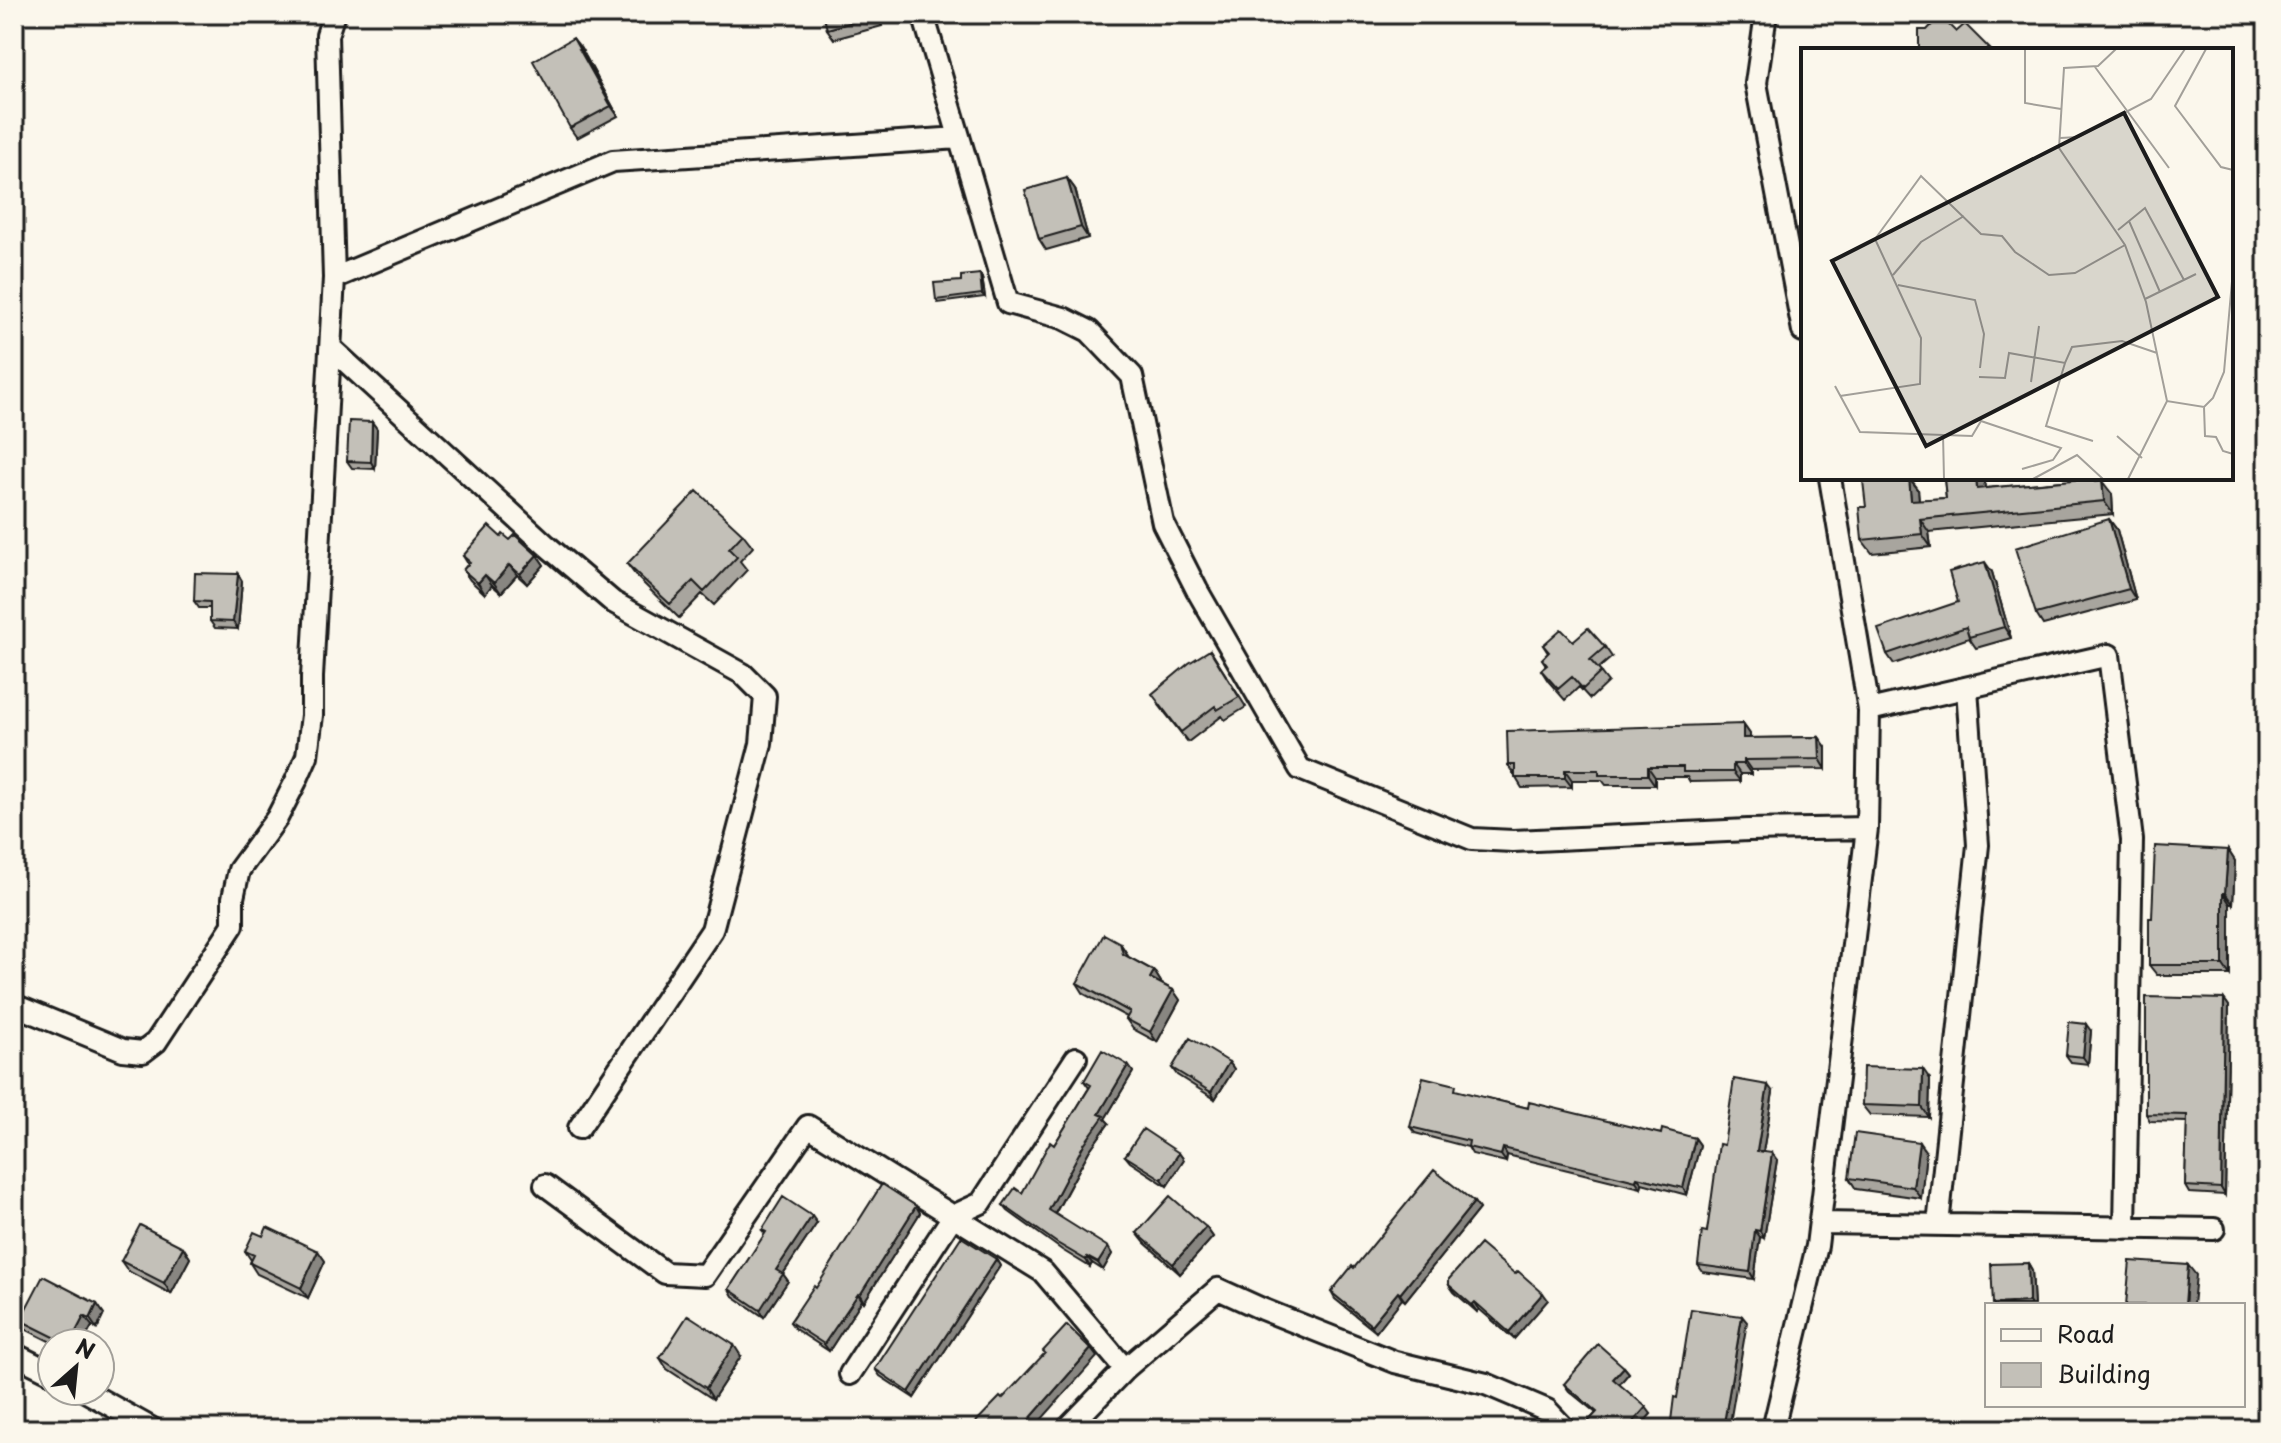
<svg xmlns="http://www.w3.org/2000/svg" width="2281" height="1443" viewBox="0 0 2281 1443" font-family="'Playpen Sans',sans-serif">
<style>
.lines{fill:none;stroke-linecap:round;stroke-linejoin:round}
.street-casing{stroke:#1c1c1c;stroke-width:26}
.street{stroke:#fbf7ec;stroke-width:20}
.wall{fill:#a8a59e;stroke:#1c1c1c;stroke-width:2}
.shaded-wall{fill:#888681;stroke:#1c1c1c;stroke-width:2}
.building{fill:#c3c0b8;stroke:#1c1c1c;stroke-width:2}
.inset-road{fill:none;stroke:#a29f99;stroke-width:2}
.view{fill:#1c1c1c;fill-opacity:0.15;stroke:#1c1c1c;stroke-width:4}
.inset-edge{fill:none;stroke:#1c1c1c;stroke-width:4}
</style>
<rect width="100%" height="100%" fill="#fbf7ec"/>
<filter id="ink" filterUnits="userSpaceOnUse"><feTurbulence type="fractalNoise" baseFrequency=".0125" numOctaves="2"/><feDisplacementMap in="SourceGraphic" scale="16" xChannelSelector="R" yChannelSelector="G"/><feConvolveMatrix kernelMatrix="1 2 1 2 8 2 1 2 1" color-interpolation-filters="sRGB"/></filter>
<g filter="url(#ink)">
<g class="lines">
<defs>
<path id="street" d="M923,14L1008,303L1063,318L1089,331L1132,376L1163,523L1197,590L1300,769L1472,839L1513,841L1748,830L1867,828
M1766,14L1756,83L1803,331
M334,278L613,161L959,138
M331,348L546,545L613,602L743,674L765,696L761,744L712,930L579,1128
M1869,710L2109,655L2132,840L2125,1228
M14,1005L123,1050L143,1052L156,1042L233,925V898L239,870L277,818L296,781L307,756L312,715V677L334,278L327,35L334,14
M545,1185L665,1273L705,1275L808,1126L1043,1272L1125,1369L1218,1289L1262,1309L1395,1362L1486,1384L1547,1410L1565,1429
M1821,1223L2214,1229
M1938,1225L1978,845L1967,688
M14,1354L52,1373
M850,1374L953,1216L981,1203L1076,1058
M85,1391L153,1429
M1067,1429L1125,1369
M1773,1429L1817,1246L1867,828L1869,710L1830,478"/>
</defs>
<!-- street casing -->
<use href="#street" class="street-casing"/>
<!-- street -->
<use href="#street" class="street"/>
</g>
<!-- wall -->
<path class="wall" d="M879,14L882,26L834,39L827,29Z
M581,48L618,116L577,138L570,128Z
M1067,178L1075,189L1088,238L1046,250L1039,239Z
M980,274L982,277L985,297L938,303L936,300L961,281Z
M372,422L377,429L375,469L352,468L347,461Z
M1891,478H1910L1918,489L1919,500L1946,498L1944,478H1984L1985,488L2094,478L2112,494L2113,514L1929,532L1931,547L1872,553L1862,540L1866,507Z
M2109,519L2117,530L2136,600L2043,625L2036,614Z
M743,534L753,547L740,561L747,570L714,605L702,594L679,618L637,577L627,564Z
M501,537L537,555L544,565L527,584L517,575L501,593L492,585L485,594L470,580L463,570L468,564L463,556Z
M1992,572L2011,638L1976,648L1969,638L1894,664L1887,654L1958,602Z
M238,574L242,581L238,629L215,628L210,621V608H199L194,601Z
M1573,641L1605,647L1612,657L1598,669L1608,682L1590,699L1579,687L1565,700L1548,681L1541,670L1546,665L1542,659L1548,653L1543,645Z
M1210,650L1246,707L1225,720L1222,716L1188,742L1159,705Z
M1743,724L1750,734V738L1819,737L1826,747V769L1751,770V774H1740V781L1690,782L1687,777H1655V785H1606L1602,780H1572V787L1522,788L1508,765Z
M2228,850L2235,861L2233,904H2230V975H2157L2149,965Z
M1120,943L1127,954L1128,957L1154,971L1161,982L1160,983L1173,990L1180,1000L1157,1042L1133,1029L1126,1019L1127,1017L1084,994L1077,983Z
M2224,999L2229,1006L2225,1195L2189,1193L2185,1186L2187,1122L2150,1121L2146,1114Z
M2091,1031L2088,1064L2071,1062L2066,1055Z
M1229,1062L1234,1069L1215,1099L1177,1075L1172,1068Z
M1128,1065L1133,1072L1105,1119L1109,1123L1089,1151L1055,1214L1112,1254L1103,1270L1092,1263L1090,1267L1062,1250L1008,1211L1003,1205L1022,1193L1054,1145L1089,1088L1084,1081Z
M1930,1079L1929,1117L1870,1115L1862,1105Z
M1461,1092L1528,1108L1661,1134L1695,1138L1700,1145L1687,1195L1642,1183L1641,1188L1507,1155L1506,1162L1472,1154L1468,1147L1415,1133L1410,1127Z
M1773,1092L1763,1151L1777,1160L1764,1238L1760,1237L1754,1279L1703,1272L1698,1265L1707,1232L1724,1145Z
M1926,1152L1921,1198L1856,1189L1849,1178Z
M1179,1153L1184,1160L1167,1186L1130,1162L1125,1156Z
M1474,1202L1479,1209L1405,1301L1402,1299L1376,1332L1335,1299L1331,1292L1354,1268Z
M916,1206L920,1213L864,1302L862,1300L829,1351L795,1329L790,1322L816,1288Z
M817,1223L783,1274L788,1281L764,1317L733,1296L729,1289L765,1234L762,1230Z
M1206,1227L1213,1237L1180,1274L1145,1243L1137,1233Z
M263,1236L318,1251L325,1261L308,1298L257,1274L250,1263L251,1260L245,1251Z
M183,1247L190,1258L171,1294L128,1271L121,1261Z
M996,1259L1000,1266L914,1398L880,1376L875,1369Z
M2028,1263L2032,1270L2034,1305H1994L1993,1304Z
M1515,1274L1548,1300L1514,1339L1479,1309L1477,1312L1454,1292L1449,1285Z
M97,1304L104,1314L97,1329L92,1326L83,1343H53L27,1330L20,1320Z
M741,1356L713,1399L667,1369L660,1358Z
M1624,1367L1629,1373L1619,1384L1651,1414L1638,1429H1590L1586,1424L1596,1413L1569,1391L1564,1384Z"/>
<!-- shaded-wall -->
<path class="shaded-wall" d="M875,14H879L882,26L875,16Z
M573,38L581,48L618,116L611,106Z
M1067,178L1075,189L1088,238L1081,227Z
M980,274L982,277L985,297L982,294Z
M372,422L377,429L375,469L371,462Z
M1909,478L1918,489L1920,513L1911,500Z
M1976,478H1984L1986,502L1977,489Z
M2102,481L2112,494L2113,514L2104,501Z
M1920,519L1929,532L1931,547L1922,534Z
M2109,519L2117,530L2136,600L2129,589Z
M537,555L544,565L527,584L520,574Z
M1985,562L1992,572L2011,638L2004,627Z
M509,565L517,575L501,593L494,583Z
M238,574L242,581L238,629L233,622Z
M485,575L492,585L485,594L478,583Z
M1743,724L1750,734V748L1743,738Z
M1819,737L1826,747V769L1820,759Z
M1744,760L1751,770V774L1744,764Z
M1733,764L1740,774V781L1733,772Z
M1648,767L1655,777V785L1648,775Z
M1565,770L1572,780V787L1565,778Z
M2228,850L2235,861L2233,904L2225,893Z
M2223,893L2230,904V975L2223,965Z
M1120,943L1127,954L1130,964L1123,954Z
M1154,971L1161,982L1158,988L1150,978Z
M1173,990L1180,1000L1157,1042L1150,1032Z
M2224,999L2229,1006L2225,1195L2221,1188Z
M2086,1024L2091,1031L2088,1064L2083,1057Z
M1229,1062L1234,1069L1215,1099L1211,1092Z
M1128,1065L1133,1072L1105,1119L1109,1123L1089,1151L1053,1217L1049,1210L1099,1114Z
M1923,1069L1930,1079L1929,1117L1922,1107Z
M1768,1085L1773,1092L1762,1158L1757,1151Z
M1695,1138L1700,1145L1687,1195L1683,1188Z
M1919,1142L1926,1152L1921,1198L1913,1187Z
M1503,1148L1507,1155L1506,1162L1501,1155Z
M1179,1153L1184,1160L1167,1186L1162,1179Z
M1772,1153L1777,1160L1764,1238L1760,1231Z
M1637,1177L1642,1183L1641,1188L1636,1181Z
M1474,1202L1479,1209L1405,1301L1400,1294Z
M916,1206L920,1213L864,1302L860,1295Z
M812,1216L817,1223L783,1274L788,1281L764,1317L760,1310L776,1270Z
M1206,1227L1213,1237L1180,1274L1173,1264Z
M1755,1230L1760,1237L1754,1279L1750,1272Z
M183,1247L190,1258L171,1294L164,1283Z
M1108,1247L1112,1254L1103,1270L1098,1263Z
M318,1251L325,1261L308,1298L301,1288Z
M1087,1257L1092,1263L1090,1267L1086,1260Z
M996,1259L1000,1266L914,1398L909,1392Z
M2028,1263L2032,1270L2034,1305H2031L2029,1302Z
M2188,1265L2196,1275L2193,1305H2185Z
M1398,1292L1402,1299L1376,1332L1371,1325Z
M1543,1293L1548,1300L1514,1339L1509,1332Z
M858,1294L862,1300L829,1351L824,1344Z
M1475,1302L1479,1309L1477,1312L1472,1305Z
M97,1304L104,1314L97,1329L90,1319Z
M84,1316L92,1326L83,1343H70Z
M1742,1316L1747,1322L1729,1429H1723Z
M734,1345L741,1356L713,1399L706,1388Z
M1091,1349L1097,1357L1033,1429L1027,1422Z
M1624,1367L1629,1373L1618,1386L1613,1379Z
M1646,1407L1651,1414L1638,1429H1627Z"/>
<!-- building -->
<path class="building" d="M823,14H875V16L827,29Z
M1940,16L1956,32L1965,24L1991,50H1919V30H1927Z
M573,38L611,106L570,128L533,61Z
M1067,178L1081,227L1039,239L1025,190Z
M980,274L982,294L936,300L934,283L961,281V276Z
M349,421L372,422L371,462L347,461Z
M1891,478H1909L1911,500L1946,498L1944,478H1976L1977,489L2094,478L2095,482L2102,481L2104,501L1920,519L1922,534L1862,540L1859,507H1866L1863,481Z
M697,491L743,534L729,549L737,557L704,592L693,581L670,604L627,564Z
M2109,519L2129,589L2036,614L2015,548Z
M489,526L501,537L503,534L510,540L515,535L537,555L520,574L509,565L494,583L485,575L478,583L463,570L470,562L463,556Z
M1985,562L2004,627L1969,637L1966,627L1887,654L1878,629L1958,602L1949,572Z
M195,573L238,574L233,622L210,621V602L194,601Z
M1588,628L1605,647L1590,660L1601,672L1583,689L1572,677L1558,689L1541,670L1547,665L1542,659L1549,652L1543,645L1561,629L1573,641Z
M1210,650L1239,697L1217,710L1215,706L1181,732L1152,694L1189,663Z
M1743,724V738L1819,737L1820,759L1744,760V764H1733V772H1683V767H1648V775H1599V770H1565V778H1515V765H1508L1507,731Z
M2155,846L2228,850L2225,893H2223V965H2149V918H2152Z
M1104,934L1120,943L1123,954L1154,971L1150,978L1173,990L1150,1032L1126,1019L1130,1012L1077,983Z
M2146,997L2224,999L2221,1188L2185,1186L2187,1115L2146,1114Z
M2069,1022L2086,1024L2083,1057L2066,1055Z
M1190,1038L1229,1062L1211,1092L1172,1068Z
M1102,1050L1128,1065L1099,1114L1104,1116L1084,1144L1049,1210L1108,1247L1098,1263L1087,1257L1086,1260L1057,1243L1003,1205L1015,1188L1022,1193L1050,1142L1054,1145L1091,1085L1084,1081Z
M1863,1067L1923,1069L1922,1107L1862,1105Z
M1423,1077L1456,1085L1455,1090L1528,1108L1529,1102L1661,1134L1662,1129L1695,1138L1683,1188L1637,1177L1636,1181L1503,1148L1501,1155L1468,1147L1469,1141L1410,1127Z
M1734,1079L1768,1085L1757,1151L1772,1153L1760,1231L1755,1230L1750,1272L1698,1265L1702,1231L1707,1232L1719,1144L1724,1145Z
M1143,1129L1179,1153L1162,1179L1125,1156Z
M1855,1133L1919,1142L1913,1187L1849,1178Z
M1434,1170L1474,1202L1400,1294L1398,1292L1371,1325L1331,1292L1352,1266L1354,1268Z
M882,1184L916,1206L860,1295L858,1294L824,1344L790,1322L814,1286L816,1288Z
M1170,1196L1206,1227L1173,1264L1137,1233Z
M783,1197L812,1216L776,1270L783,1274L760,1310L729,1289L766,1232L762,1230Z
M140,1225L183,1247L164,1283L121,1261Z
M267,1227L318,1251L301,1288L250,1263L254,1255L245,1251L254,1232L263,1236Z
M961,1237L996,1259L909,1392L875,1369Z
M1480,1244L1515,1274L1518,1271L1543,1293L1509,1332L1475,1302L1472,1305L1449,1285V1279Z
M2130,1261L2188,1265L2185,1305H2126Z
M2028,1263L2029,1302L1993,1304L1991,1264Z
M43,1276L97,1304L90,1319L84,1316L70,1343H66L20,1320Z
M1691,1309L1742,1316L1723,1429H1670L1674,1397L1677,1398Z
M688,1315L734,1345L706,1388L660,1358Z
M1067,1325L1091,1349L1027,1422L1030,1425L1026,1429H969L1000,1397L1002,1399L1045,1353L1043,1351Z
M1598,1344L1624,1367L1613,1379L1646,1407L1627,1429H1592L1586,1424L1597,1412L1564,1384Z
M1167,1419L1177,1429H1158Z"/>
</g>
<!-- overview -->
<g transform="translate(1801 48)">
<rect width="432" height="432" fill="#fbf7ec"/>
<path class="inset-road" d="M224,1V55L260,61M315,1L297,18L263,20L258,100L324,197L345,254L366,353M405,1L374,58L420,119L432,122M294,19L368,120M259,90L277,89L350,51L384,1M328,173L359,244M317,182L344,160L383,232M92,227L120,194L163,168M97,237L174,252L183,286L179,320M344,251L395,226M264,315L245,378L292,393M178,329L204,330L208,305L264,315L271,299L321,293L356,305M230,334L238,278M34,338L59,384L171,388L180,373L260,400L252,412L221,421M39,348L119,336L120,290L74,191L120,128L180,186L201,188L214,204L248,227L274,225L324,197M403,359L404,388L415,389L422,403L432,406M142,386L143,431M316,388L341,410M232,431L276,407L302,431M327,431L366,353L403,359L412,350L423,324L432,222"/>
<path class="view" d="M323,65L417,249L125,398L31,213Z"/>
<rect width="432" height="432" class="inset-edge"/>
</g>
<!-- margin -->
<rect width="2281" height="1443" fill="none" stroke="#fbf7ec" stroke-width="48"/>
<rect x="24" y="24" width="2233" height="1395" fill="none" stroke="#1c1c1c" stroke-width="3" filter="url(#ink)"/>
<!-- legend -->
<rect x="1985" y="1303" width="260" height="104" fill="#fbf7ec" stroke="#a29f99" stroke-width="2"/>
<rect x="2001" y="1329" width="40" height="12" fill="#fbf7ec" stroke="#a29f99" stroke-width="2"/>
<text x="2057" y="1343" font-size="24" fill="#1c1c1c">Road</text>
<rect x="2001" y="1363" width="40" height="24" fill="#c3c0b8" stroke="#a29f99" stroke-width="2"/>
<text x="2057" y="1383" font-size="24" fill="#1c1c1c">Building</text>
<!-- north arrow -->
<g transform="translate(76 1367) rotate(27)"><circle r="38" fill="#fbf7ec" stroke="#a29f99" stroke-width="2"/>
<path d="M0-6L14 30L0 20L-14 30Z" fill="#1c1c1c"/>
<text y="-12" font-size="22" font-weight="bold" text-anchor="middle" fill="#1c1c1c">N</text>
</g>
</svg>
